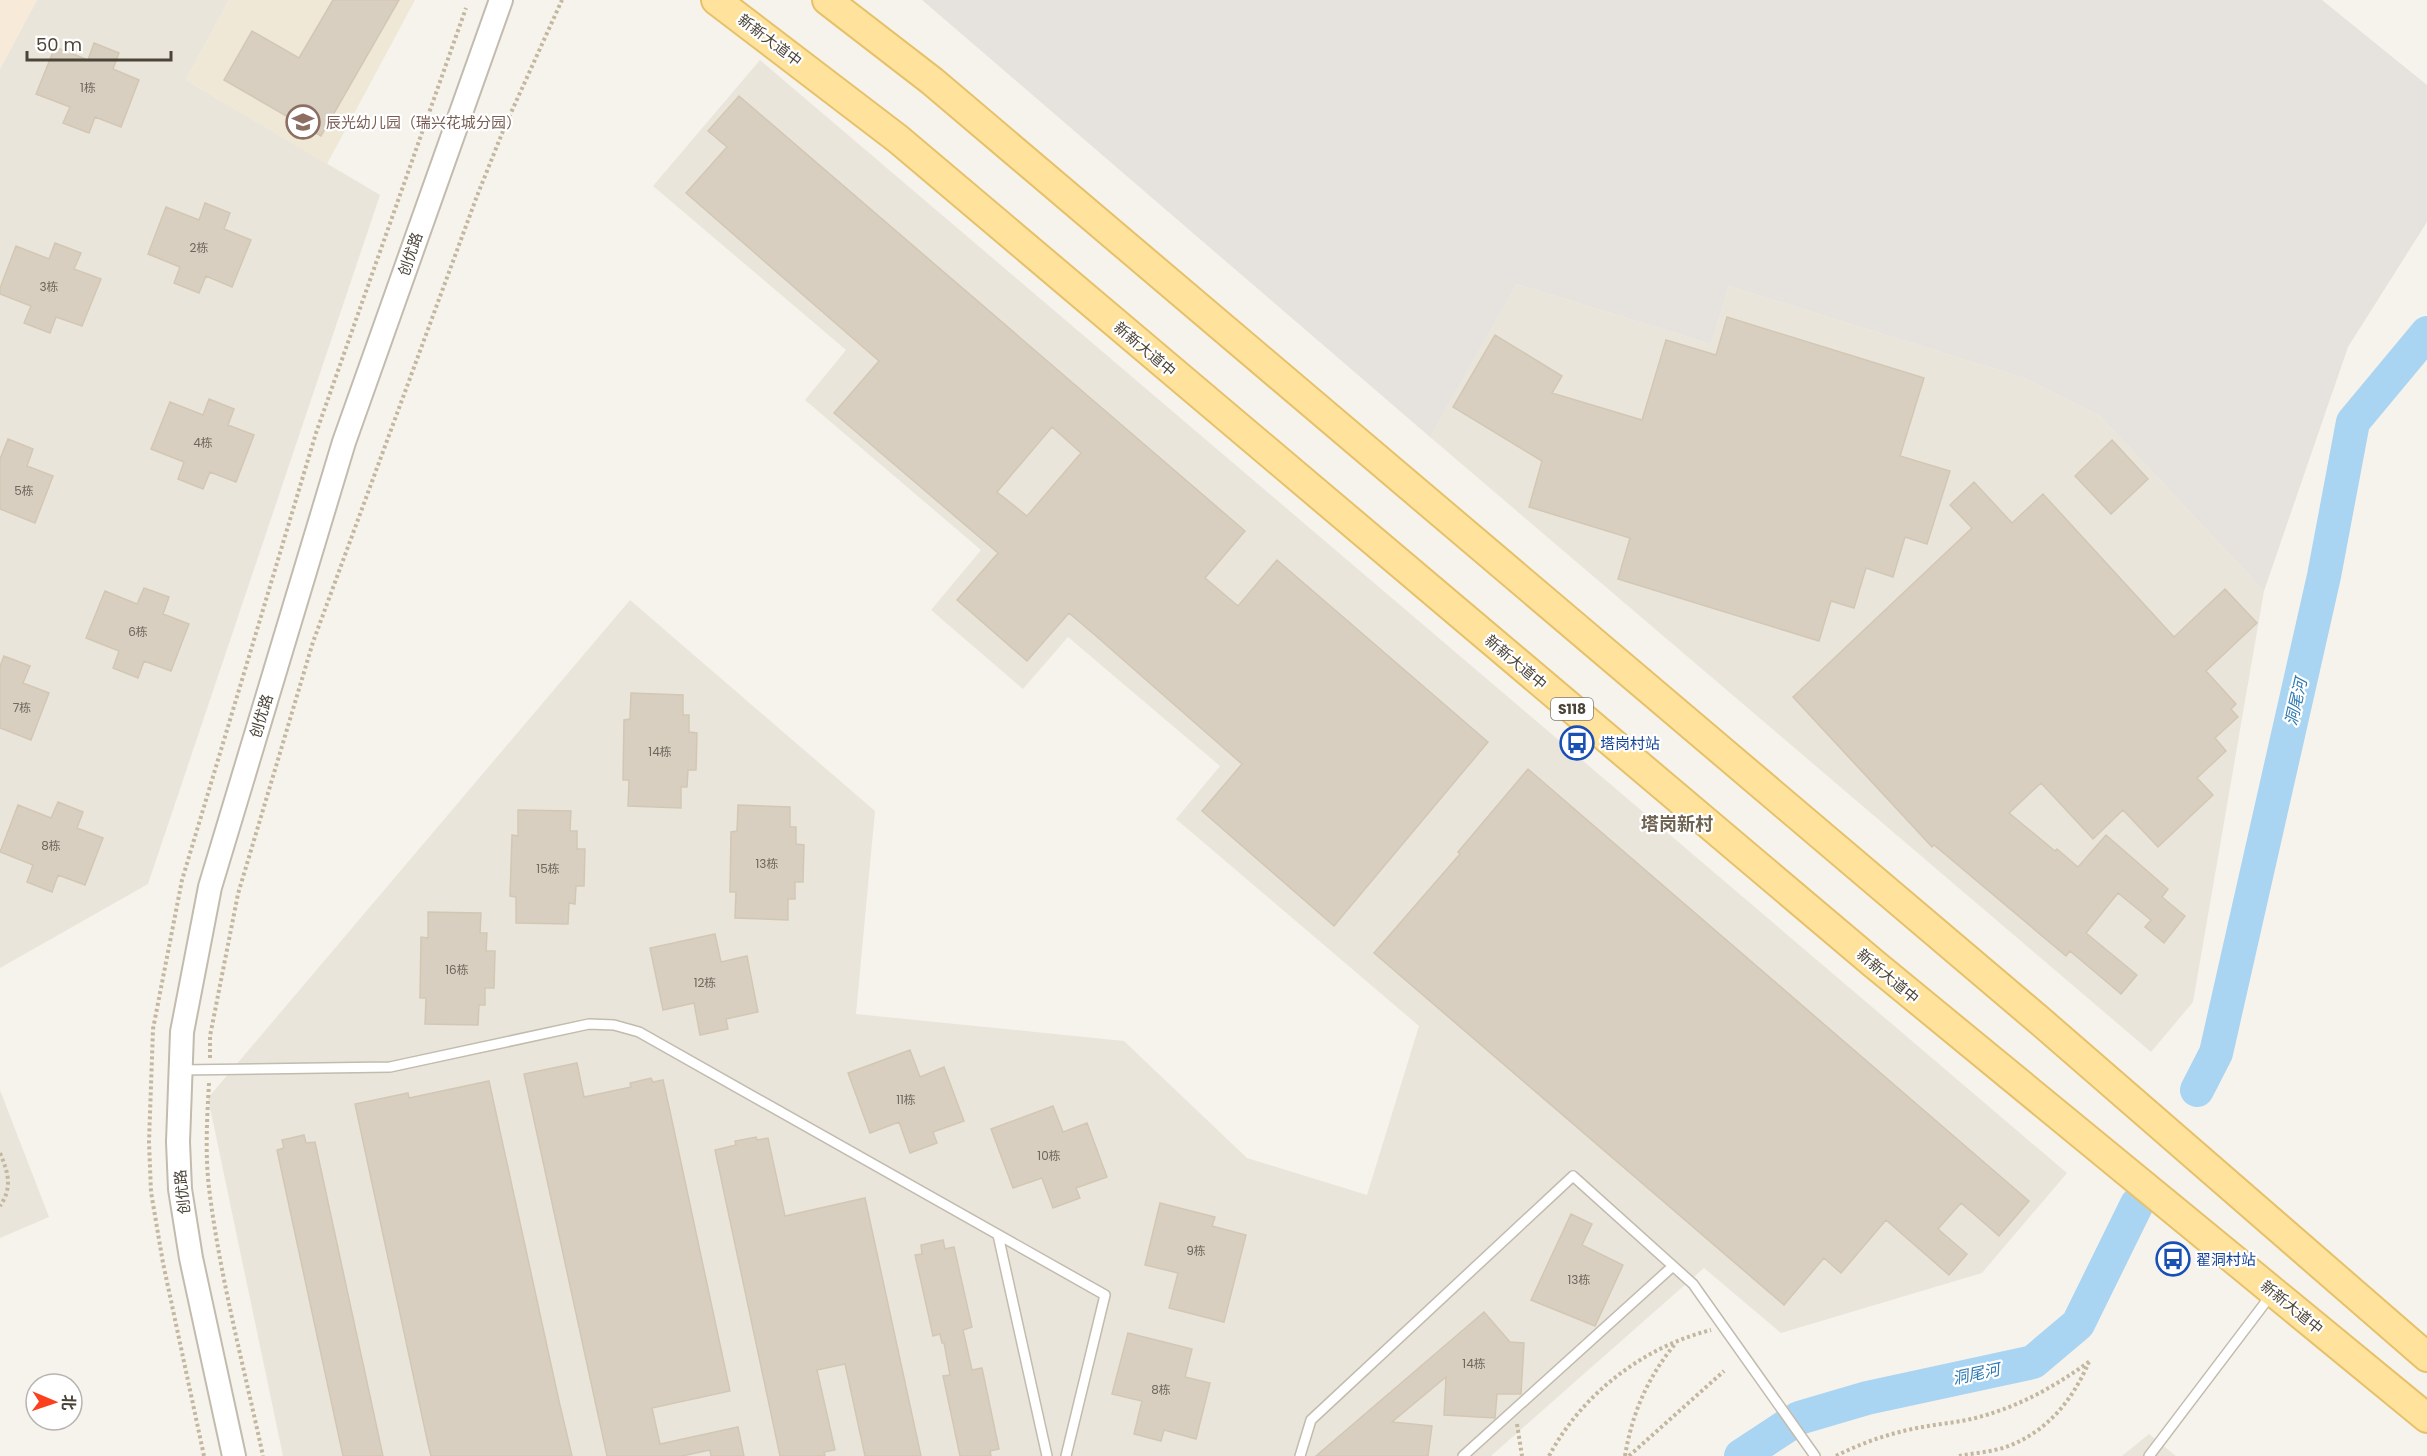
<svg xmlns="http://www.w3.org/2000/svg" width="2427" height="1456" viewBox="0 0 2427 1456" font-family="Poppins,'Noto Sans SC',sans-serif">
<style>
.residential{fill:#eae5da}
.commercial{fill:#f7ead8}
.industrial{fill:#e6e2dd}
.education{fill:#efe8d6}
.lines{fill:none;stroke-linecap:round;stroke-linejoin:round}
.river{stroke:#a9d4f2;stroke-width:34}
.building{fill:#d8cfc1;stroke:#d3c7b4;stroke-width:1.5;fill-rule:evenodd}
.service-casing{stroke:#c2bbae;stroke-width:12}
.tertiary-casing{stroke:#c2bbae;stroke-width:26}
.primary-casing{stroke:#e6c16a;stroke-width:32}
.path{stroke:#c4b79f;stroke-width:4;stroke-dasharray:3 3;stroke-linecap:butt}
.service{stroke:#fff;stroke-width:9}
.tertiary{stroke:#fff;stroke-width:22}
.primary{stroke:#ffe39c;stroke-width:28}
.labels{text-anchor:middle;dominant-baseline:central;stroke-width:4.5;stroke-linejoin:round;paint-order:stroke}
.number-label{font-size:12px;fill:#6e675b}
.shield{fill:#fff;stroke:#817c74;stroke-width:1.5}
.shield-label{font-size:14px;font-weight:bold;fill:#4b4439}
.street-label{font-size:15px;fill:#4b4439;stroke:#fff}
.education-label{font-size:15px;fill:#785e54;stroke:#fff;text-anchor:start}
.transit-label{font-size:15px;fill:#164399;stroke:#fff;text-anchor:start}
.water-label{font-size:16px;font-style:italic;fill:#2e7ab2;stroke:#fff}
.quarter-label{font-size:18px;font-weight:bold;fill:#6e6250;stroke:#fff}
</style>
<rect width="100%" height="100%" fill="#f6f3ec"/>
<!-- residential -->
<path class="residential" d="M37,0H229L186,80L380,195L148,884L0,968V69Z
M760,60L2067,1173L1982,1273L1781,1333L1704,1268L1491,1456H283L208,1098L630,600L875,811L856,1014L1124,1041L1247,1158L1367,1195L1419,1026L1176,819L1220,766L1068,637L1023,689L931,610L981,550L805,400L846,350L653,186Z
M1517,284L1711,344L1729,286L2024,378L2100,416L2264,591L2193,1002L2151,1052L1430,437Z
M0,1090L49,1217L0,1238Z
M2149,1434L2176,1456H2122Z"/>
<!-- commercial -->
<path class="commercial" d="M0,0H37L0,69Z"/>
<!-- industrial -->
<path class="industrial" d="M922,0H2322L2427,85V222L2348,347L2264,591L2100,416L2024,378L1729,286L1711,344L1517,284L1430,437Z"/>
<!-- education -->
<path class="education" d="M229,0H415L327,164L186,80Z"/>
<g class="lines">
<!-- river -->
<path class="river" d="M2197,1090L2216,1053L2324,576L2353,422L2427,333
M1741,1456L1799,1418L1867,1398L2033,1362L2078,1324L2137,1204"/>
</g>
<!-- building -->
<path class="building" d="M333,0H399L321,136L224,80L252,31L299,58Z
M94,43L119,53L113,69L139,80L121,127L95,117L89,133L63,123L70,107L36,94L55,47L88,60Z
M739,96L1245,531L1205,578L1238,606L1277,560L1488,742L1334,926L1202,811L1242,764L1096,636L1069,613L1027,661L957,600L998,553L834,413L879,361L686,193L727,147L708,131ZM1052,427L1081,453L1027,516L997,492Z
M205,203L230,213L224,229L251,240L232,287L206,276L199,293L174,283L180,267L148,254L166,207L199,220Z
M55,243L81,253L74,269L101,279L82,326L56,317L50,333L24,323L31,306L0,294V288L16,246L49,259Z
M1727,317L1924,378L1900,456L1950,471L1927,544L1905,537L1893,577L1866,568L1854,608L1831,601L1819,641L1618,579L1630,538L1529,507L1542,461L1453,407L1495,335L1562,376L1552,393L1642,420L1666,340L1716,355Z
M209,399L234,409L228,425L254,435L236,482L210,472L203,489L178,479L184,462L151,449L170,402L203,415Z
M8,439L33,449L27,466L53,476L35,523L0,509V459Z
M2112,440L2148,479L2111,514L2075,476Z
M1974,482L2012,523L2043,494L2174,637L2225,589L2257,623L2206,671L2236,704L2231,709L2238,717L2215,738L2226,751L2197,778L2213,795L2158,847L2123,810L2093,839L2041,783L2009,813L2055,851L2057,849L2078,867L2106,835L2168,889L2162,897L2185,916L2164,943L2145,927L2151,920L2118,893L2086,933L2137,975L2121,994L2070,951L2066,956L1934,845L1932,847L1793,697L1972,528L1950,505Z
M144,588L169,597L163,614L189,624L171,671L144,661L138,678L113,668L119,651L86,638L105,591L137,604Z
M4,656L30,666L23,683L49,693L31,740L0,728V666Z
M631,693L683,695V715H689V732L697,733L696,770H688L687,787H681V808L628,806L629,780H623L624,720L630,719Z
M1528,769L2029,1201L1999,1236L1961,1203L1938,1229L1967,1254L1949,1275L1886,1220L1841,1273L1824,1258L1784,1305L1374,953L1460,854L1458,852Z
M58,802L83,812L77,828L103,838L85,885L58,875L52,892L27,882L33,865L0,852L18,805L51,818Z
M738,805L790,807V827H796V844L804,845L803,882H795V899H788V920L735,918L736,892H730L731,832L737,831Z
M518,810L571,811L570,831H577V849H585L584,886H576L575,904L569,903L568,924L516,923V897L510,896L512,835L518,836Z
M428,912L481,913L480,933H487L486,951H495L494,988H485V1005H479L478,1025L425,1024L426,998H420L421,937L428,938Z
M715,934L721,962L747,956L758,1012L726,1019L728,1029L700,1035L694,1003L663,1010L650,948Z
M910,1050L920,1077L944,1067L964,1121L933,1132L937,1143L910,1153L899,1122L870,1133L848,1073Z
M577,1063L584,1097L631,1087L630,1083L651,1078L653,1082L663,1080L671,1116L730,1391L652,1408L660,1444L738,1427L744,1456H711L710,1450L682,1456H607L524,1074Z
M489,1081L559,1401L572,1456H431L428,1444L355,1104L408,1093L409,1098Z
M1053,1106L1063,1132L1087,1123L1107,1177L1076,1188L1080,1198L1053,1208L1042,1178L1013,1188L991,1129Z
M304,1135L306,1143L315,1142L383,1456H343L277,1150L284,1148L282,1140Z
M756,1137L757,1140L768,1138L785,1216L865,1198L921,1456H865L845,1364L817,1370L835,1450L824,1452L825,1456H780L715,1150L736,1145L735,1141Z
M1160,1203L1215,1217L1212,1226L1246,1235L1224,1322L1169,1308L1178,1273L1145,1265Z
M1571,1214L1592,1224L1582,1245L1623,1265L1595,1326L1531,1300Z
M943,1240L945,1249L954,1247L972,1327L963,1330L972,1370L982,1368L999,1449L990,1451L991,1456H960L943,1376L950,1375L944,1343H942L940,1334L933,1336L926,1304L915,1255L922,1254L921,1245Z
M1484,1312L1510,1342L1524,1343L1521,1394H1497L1495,1418L1444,1415L1446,1377L1392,1422L1432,1426L1428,1456H1316Z
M1128,1333L1192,1349L1185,1377L1210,1383L1196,1439L1164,1430L1161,1441L1134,1434L1142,1401L1112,1394Z"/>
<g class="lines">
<defs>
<path id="service" d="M180,1070L390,1067L589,1024L614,1025L639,1032L1105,1295L1066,1456
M998,1235L1047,1456
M1300,1456L1311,1420L1573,1176L1693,1284L1815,1456
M1463,1456L1673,1266
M2149,1456L2271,1295"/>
<path id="tertiary" d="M234,1456L191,1258L180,1189L178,1142L182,1032L210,887L344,442L501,0"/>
<path id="primary" d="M716,0L898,139L1873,963L2427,1418
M827,0L932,81L2039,1020L2427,1357"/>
</defs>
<!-- service casing -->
<use href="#service" class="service-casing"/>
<!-- tertiary casing -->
<use href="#tertiary" class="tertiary-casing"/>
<!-- primary casing -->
<use href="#primary" class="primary-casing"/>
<!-- path -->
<path class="path" d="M210,1058V1036L238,894L313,642L477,196L505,126L562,0
M209,1083C207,1118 205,1153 209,1188C220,1278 244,1367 263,1456
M0,1153C8,1172 13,1187 0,1206
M1517,1424L1522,1456
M204,1456L163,1263L151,1192L149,1142L153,1029L182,880L316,433L466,8
M1549,1456C1582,1394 1643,1347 1711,1330
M1625,1456C1632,1413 1648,1377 1675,1344
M1629,1456L1724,1371
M1836,1456C1865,1441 1897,1431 1928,1426C1945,1423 1962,1422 1979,1417C2020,1406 2056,1386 2090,1361
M1959,1456C1974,1453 1991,1452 2006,1447C2047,1432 2072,1401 2089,1362"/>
<!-- service -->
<use href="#service" class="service"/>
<!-- tertiary -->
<use href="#tertiary" class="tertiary"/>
<!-- primary -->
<use href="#primary" class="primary"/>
</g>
<!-- icons -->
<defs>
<symbol id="school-ring" viewBox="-11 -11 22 22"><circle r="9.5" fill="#fff" stroke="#8d6e63" stroke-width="1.5"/><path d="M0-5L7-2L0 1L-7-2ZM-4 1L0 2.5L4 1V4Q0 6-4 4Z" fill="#8d6e63"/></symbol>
<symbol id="bus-ring" viewBox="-11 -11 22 22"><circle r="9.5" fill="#fff" stroke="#1a4fb4" stroke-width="1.5"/><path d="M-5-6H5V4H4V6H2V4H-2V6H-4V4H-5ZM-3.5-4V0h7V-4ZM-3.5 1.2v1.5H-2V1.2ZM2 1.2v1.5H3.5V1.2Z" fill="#1a4fb4"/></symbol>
</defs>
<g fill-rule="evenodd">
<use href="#school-ring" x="284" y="103" width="38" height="38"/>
<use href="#bus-ring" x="1558" y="724" width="38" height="38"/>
<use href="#bus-ring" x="2154" y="1240" width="38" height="38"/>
</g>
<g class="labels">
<!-- number labels -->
<g class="number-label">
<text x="88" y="87">1栋</text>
<text x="199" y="247">2栋</text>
<text x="49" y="286">3栋</text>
<text x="203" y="442">4栋</text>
<text x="24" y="490">5栋</text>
<text x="138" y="631">6栋</text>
<text x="22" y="707">7栋</text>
<text x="660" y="751">14栋</text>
<text x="51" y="845">8栋</text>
<text x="767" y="863">13栋</text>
<text x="548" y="868">15栋</text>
<text x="457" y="969">16栋</text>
<text x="705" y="982">12栋</text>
<text x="906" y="1099">11栋</text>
<text x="1049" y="1155">10栋</text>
<text x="1196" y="1250">9栋</text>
<text x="1579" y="1279">13栋</text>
<text x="1474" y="1363">14栋</text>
<text x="1161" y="1389">8栋</text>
</g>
<!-- shield labels -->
<rect class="shield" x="1551" y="698" width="42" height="22" rx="4.5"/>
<g class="shield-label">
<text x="1572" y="709">S118</text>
</g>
<!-- street labels -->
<g class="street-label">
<text transform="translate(770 40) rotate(37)">新新大道中</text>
<text transform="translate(410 254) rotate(-71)">创优路</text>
<text transform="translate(1145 349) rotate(40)">新新大道中</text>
<text transform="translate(1516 662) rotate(40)">新新大道中</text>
<text transform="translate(261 716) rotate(-73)">创优路</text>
<text transform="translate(1888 976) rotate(40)">新新大道中</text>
<text transform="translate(182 1192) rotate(-96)">创优路</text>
<text transform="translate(2292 1307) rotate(39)">新新大道中</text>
</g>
<!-- education labels -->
<g class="education-label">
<text x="326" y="122">辰光幼儿园（瑞兴花城分园）</text>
</g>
<!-- transit labels -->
<g class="transit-label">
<text x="1600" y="743">塔岗村站</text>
<text x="2196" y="1259">翟洞村站</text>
</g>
<!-- water labels -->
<g class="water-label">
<text transform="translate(2296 702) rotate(-77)">洞尾河</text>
<text transform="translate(1976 1374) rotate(-12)">洞尾河</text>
</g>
<!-- quarter labels -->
<g class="quarter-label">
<text x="1677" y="823">塔岗新村</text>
</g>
</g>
<!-- north arrow -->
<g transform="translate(54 1402) rotate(92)"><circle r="28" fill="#ffffff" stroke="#b7b4b0" stroke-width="1.5"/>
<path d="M0-4.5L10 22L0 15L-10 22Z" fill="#fc3f1d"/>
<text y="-9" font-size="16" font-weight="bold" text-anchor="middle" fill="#4b4439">北</text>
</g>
<!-- scale -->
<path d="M27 51v9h144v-9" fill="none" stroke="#4b4439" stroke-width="3"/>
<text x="36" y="51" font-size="18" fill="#4b4439" stroke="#ffffff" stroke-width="4.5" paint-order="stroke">50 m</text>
</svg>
